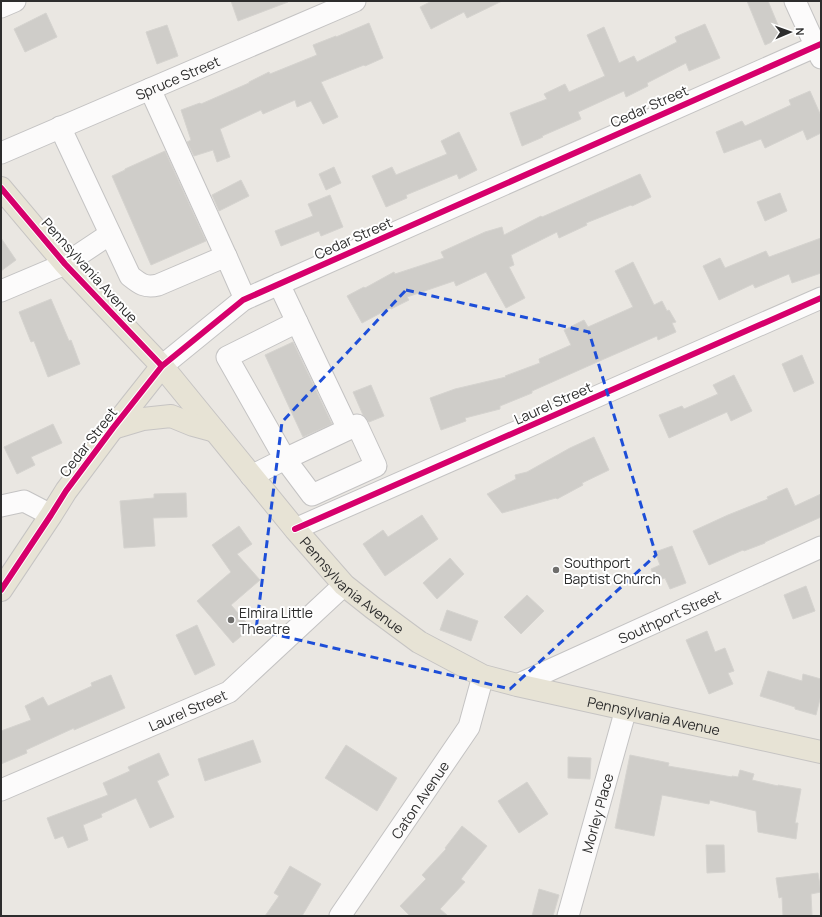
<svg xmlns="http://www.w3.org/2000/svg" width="822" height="917" viewBox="0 0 822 917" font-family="Manrope,sans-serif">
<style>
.building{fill:#cfcdc9;stroke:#d5d3cf}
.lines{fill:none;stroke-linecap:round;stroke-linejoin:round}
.minor-casing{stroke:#c4c3c3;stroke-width:23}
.major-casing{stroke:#c6c4c3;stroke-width:24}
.minor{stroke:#fcfbfb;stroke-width:21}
.major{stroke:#e7e3d5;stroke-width:22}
.cycleway-casing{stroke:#fff;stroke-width:8}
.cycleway{stroke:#d6006c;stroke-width:6}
.marked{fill:none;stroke:#1d4ed8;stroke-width:3;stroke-dasharray:8 5;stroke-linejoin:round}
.poi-dot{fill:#6f6e6c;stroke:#fff;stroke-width:1.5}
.labels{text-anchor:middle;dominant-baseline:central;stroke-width:4;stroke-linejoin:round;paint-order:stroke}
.street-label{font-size:14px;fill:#2d2d2d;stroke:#fff}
.poi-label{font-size:14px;fill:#2d2d2d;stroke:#fff;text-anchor:start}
</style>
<rect width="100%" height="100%" fill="#eae7e2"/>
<!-- building -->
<path class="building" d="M231,1H287L288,2L238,21Z
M432,1H502L467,18L464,12L431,29L420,7Z
M747,1H768L783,37L765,45Z
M46,13L57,37L25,52L14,29Z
M369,23L383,58L365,66L364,65L321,82L338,117L323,124L311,101L297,107L295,100L263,114L261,110L220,129L230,157L217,162L213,150L194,156L187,142L191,140L181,110L200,103L201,104L249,83V82L269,72L270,74L317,55L313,45L336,36V37Z
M705,24L720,58L689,71L686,63L647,83L648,86L626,97L624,91L578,112L581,119L542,136L543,137L522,146L510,113L547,99L544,94L565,84L569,92L605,76L587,35L604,27L619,63L634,56L637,62L677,42L675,37Z
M167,25L178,56L157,64L146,32Z
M810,91L821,116V133L807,140L803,130L765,148L761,139L724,153L716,132L742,121L745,126L791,105L789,100Z
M459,132L477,170L459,179L457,174L406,195L407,198L386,207L372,176L392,167L396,175L447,154L441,141Z
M165,151L206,241L151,265L112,176L125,170V169Z
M334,167L341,183L326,190L319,174Z
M640,174L651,197L632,206L631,205L586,223L587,225L559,238L557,232L511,255L514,265L509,267L525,298L506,308L486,272L456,286L454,281L407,297L409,300L391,309L390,308L362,323L347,296L364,287L365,288L394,272L395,274L444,258L441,252L485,232L502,227L504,235L541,216L542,217Z
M241,180L249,196L219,211L212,195Z
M780,193L787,211L765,221L757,202Z
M330,195L343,227L321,236L319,231L281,246L275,231L313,216L308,204Z
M1,238L16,260L1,271Z
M821,238V273L792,283L789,274L755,288L753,284L719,300L703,266L720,258L725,268L766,251L769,257Z
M633,262L654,305L662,301L667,311L669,310L676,322L672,323L676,332L658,340L657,336L604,359L532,391V393L500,406V409L465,418L466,421L441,430L430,398L455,389L506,377L505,376L540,363L539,359L571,345L564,330L584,320L588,327L633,307L615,271Z
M51,299L69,341L71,340L80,364L48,377L34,341L31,342L19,312Z
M293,342L332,424L303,437L265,355Z
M802,355L814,383L794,392L782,364Z
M734,375L752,411L731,421L727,412L669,438L659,415L682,406L684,409L718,394L713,385Z
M371,385L384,416L369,422L363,415L353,392Z
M53,424L62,443L31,457L35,465L17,474L4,447Z
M594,437L609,470L582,483L583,485L557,499L556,498L502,513L487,494L516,479L515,475L527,472L570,448Z
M787,488L795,506L821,494V517L765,542V543L744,551L743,550L709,565L693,531L728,515L768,499L767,497Z
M186,493L187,517L153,518L155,546L124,548L120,501L154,498V494Z
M422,515L438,539L385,576L363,544L383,530L388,537Z
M239,526L252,544L237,554L260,580L231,605L251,628L233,643L197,601L231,572L212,545Z
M672,546L686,583L670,589L665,578L656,581L651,569L660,565L655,552Z
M450,558L464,574L437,599L423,583Z
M806,586L815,611L793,619L784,595Z
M527,595L544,611L521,634L504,617Z
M447,610L478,621L471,641L440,630Z
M197,625L215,665L195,675L176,635Z
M707,631L715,652L725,648L734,671L728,673L733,684L709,694L686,640Z
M768,671L802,681L803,674L821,679V695L816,715L795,709V707L760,696Z
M111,675L125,708L74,730V728L26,750L27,753L1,764V731L31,720L25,706L43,697L48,706L92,686L91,683Z
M253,740L261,762L205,781L198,759Z
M346,745L397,778L377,811L325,778Z
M159,753L169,775L157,781L174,817L150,828L136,798L101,814L102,817L83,825L88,840L68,848L63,836L55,839L47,818L108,795L103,783L130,771L128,767Z
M630,755L669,763L668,766L732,777V776L738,777L740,770L754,774L752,780L778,786V785L801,789L795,823H798L796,839L758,832L756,811L710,800L709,804L662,795L654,836L615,828Z
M568,757L591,758L590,779L568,778Z
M527,782L548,814L519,833L498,801Z
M462,826L487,846L461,879L465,882L440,909L448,916H410L400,906L426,879L422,875L446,849L445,848Z
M706,845H724L725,872L707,873Z
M290,866L321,884L302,916H265L279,896L274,893Z
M818,873L821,892L811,894L812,916H783L782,897L779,898L776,878Z
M539,889L559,895L553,916H532Z"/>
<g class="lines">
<defs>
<g id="minor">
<path d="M795,1L821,58"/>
<path d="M1,7L15,1"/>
<path d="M150,89L226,256"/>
<path d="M60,127L130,276C140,284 145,288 158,285L226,256L245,299"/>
<path id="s1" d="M1,153L355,1"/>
<path d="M1,291L65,264L110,234"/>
<path d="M297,322L348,429"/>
<path d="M162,366L243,300L821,44"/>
<path d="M357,425L376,466L312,495L285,459Z"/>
<path d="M251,476L285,459L227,357L297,322L279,284"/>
<path d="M1,506L24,501L51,515"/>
<path d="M295,529L821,298"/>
<path id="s2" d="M517,685L821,547"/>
<path id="s3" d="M1,790L229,692L344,585"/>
<path id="s4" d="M340,916L469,727L483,676"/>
<path id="s5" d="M568,916L626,709"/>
</g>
<g id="major">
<path id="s6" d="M1,188L65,264L162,366L295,529L344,585L373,608L419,642L483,676L517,685L821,752"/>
<path d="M113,428L143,419L171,416L193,425L215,431"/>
<path d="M1,590L51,515L66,491L113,428L162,366"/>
</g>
</defs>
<!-- minor casing -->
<use href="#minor" class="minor-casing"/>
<!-- major casing -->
<use href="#major" class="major-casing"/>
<!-- minor -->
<use href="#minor" class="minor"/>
<!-- major -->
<use href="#major" class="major"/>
<defs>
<path id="cycleway" d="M1,188L65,264L162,366
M295,529L821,298
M1,590L51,515L66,491L113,428L162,366L243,300L821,44"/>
</defs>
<!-- cycleway casing -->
<use href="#cycleway" class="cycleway-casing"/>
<!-- cycleway -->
<use href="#cycleway" class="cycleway"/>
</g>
<!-- marked area -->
<path class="marked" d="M406,290L589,332L656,555L510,689L256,630L282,422Z"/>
<!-- markers -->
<g class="poi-dot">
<circle cx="556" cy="570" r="4"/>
<circle cx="231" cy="620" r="4"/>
</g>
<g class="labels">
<!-- street labels -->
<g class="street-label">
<text stroke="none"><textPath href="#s1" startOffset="192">Spruce Street</textPath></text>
<text transform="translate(649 106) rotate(-24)">Cedar Street</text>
<text transform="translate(353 238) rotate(-24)">Cedar Street</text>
<text transform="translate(90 270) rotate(48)">Pennsylvania Avenue</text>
<text transform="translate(553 403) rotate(-24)">Laurel Street</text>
<text transform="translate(88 442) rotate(-52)">Cedar Street</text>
<text stroke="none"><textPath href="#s6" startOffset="531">Pennsylvania Avenue</textPath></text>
<text stroke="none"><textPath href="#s2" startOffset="167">Southport Street</textPath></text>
<text stroke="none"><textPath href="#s3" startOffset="203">Laurel Street</textPath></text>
<text stroke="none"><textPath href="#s6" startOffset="867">Pennsylvania Avenue</textPath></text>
<text stroke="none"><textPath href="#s4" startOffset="141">Caton Avenue</textPath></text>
<text stroke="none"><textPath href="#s5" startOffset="107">Morley Place</textPath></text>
</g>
<!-- poi labels -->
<g class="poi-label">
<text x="564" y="562">Southport<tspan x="564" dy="16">Baptist Church</tspan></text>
<text x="239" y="612">Elmira Little<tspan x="239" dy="16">Theatre</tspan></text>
</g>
</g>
<!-- border -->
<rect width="822" height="917" fill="none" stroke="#2d2d2d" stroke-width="4"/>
<!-- north arrow -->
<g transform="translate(790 32) rotate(88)" stroke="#ffffff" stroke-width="3" paint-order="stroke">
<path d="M0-3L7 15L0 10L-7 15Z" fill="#2d2d2d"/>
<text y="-6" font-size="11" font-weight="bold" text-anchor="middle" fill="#2d2d2d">N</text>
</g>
</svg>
